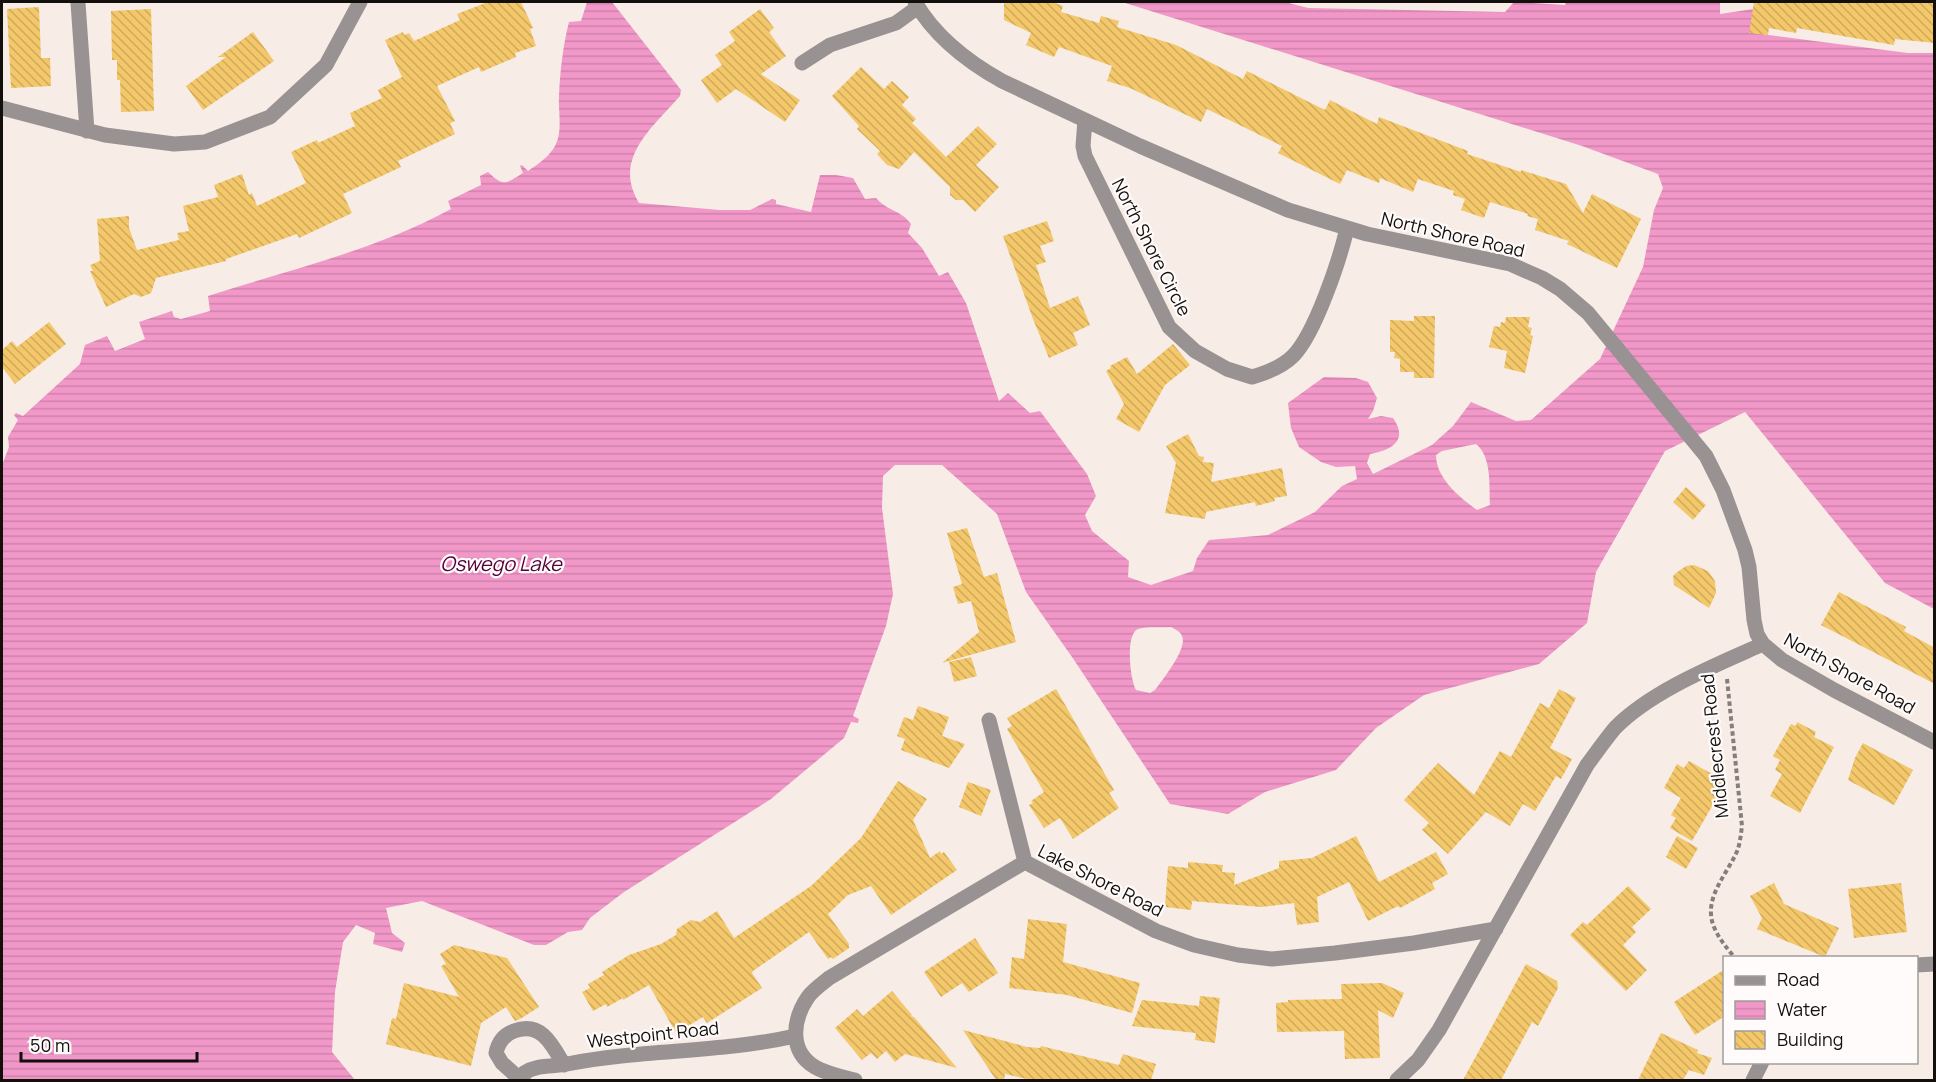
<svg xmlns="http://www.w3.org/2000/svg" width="1936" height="1082" viewBox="0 0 1936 1082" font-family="Manrope,sans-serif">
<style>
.water{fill:url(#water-rules);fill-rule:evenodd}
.building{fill:url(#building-back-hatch)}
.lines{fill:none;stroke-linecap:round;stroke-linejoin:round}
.path{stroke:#867e7a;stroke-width:4;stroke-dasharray:4.5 3;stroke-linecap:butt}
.minor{stroke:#989292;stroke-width:15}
.labels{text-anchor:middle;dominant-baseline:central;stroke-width:4.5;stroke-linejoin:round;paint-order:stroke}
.street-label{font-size:18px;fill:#130f0d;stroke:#fefbfa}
.water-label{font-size:20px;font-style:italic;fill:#530239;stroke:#fefbfa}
</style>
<defs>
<pattern id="water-rules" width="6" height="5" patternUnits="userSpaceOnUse" patternTransform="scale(1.5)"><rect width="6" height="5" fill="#f198c9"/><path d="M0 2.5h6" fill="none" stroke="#ce82ab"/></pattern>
<pattern id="building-back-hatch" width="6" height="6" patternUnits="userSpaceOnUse" patternTransform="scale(1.5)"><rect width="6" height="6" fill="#f3c76a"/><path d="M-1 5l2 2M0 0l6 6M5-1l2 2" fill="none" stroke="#cfaa5b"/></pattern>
</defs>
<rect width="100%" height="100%" fill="#f7ece6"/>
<!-- water -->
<path class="water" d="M587,2H612L681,90L680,96C652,128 612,159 639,203L720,210H750L772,199L776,200V204L811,212L820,175H836L853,178L865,199L876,198C887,211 901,210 911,224L908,233L922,248L939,276L948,272L966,303L999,401L1008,393L1030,413L1040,411L1087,474L1096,496L1085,515L1092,531L1129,561L1128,577L1151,585L1193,571L1197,558L1209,540L1268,535L1315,512L1342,486L1357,479L1355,466L1336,467L1321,462L1299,447L1291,428L1288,403L1324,377L1356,378L1368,382L1377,398L1373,411L1368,419L1381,416L1393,418C1409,441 1391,450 1370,454L1367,463L1373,474L1432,445L1453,426L1471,402L1516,421L1531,420L1600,359L1643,267L1654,210L1663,188L1658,174L1582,146L1122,2H1285L1308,8L1505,12L1514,2L1565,5L1566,2H1720V14L1753,9V33L1908,53H1934V609L1885,583L1745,412L1665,451L1596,572L1587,623L1539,664L1424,695L1376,728L1336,770L1265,792L1228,814L1170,804L1072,657L1026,592L997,514L942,465H895L883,476L882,508L893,594L886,626L853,716L859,719L858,723L851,722L844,738L771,799L624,892L590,918L582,930L568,932L546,945H534L422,901L386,908L392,933L405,943L402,952L373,944L375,933L356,925L343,942L335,992L332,1052L355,1080H2V465L9,447L8,437L18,420L14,415L16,413L23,416L80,364L85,345L107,336L115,351L145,339L139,322L172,311L174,317L181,319L210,311L208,296C289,270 376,250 451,209L448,201L481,185L480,176L488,172C504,187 505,184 523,173L520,166L522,165L528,171C538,164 549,157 555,146C563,132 558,111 559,96C560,72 563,45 569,22L581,21ZM1476,444C1492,457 1489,485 1490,505L1477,510C1459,497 1436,478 1436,455L1442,451ZM1171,627C1176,630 1180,631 1182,636C1188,648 1163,679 1155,690L1150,693L1136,690C1130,680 1125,634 1138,629C1148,626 1162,628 1171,627Z"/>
<!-- building -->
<path class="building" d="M488,2H521L533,28L530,29L536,46L515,53L516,57L481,72L479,67L437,86L455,121L450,123L455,134L398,161L401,167L343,194L352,213L299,238L297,234L226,259V261L156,278L151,293L141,297L134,294L106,307L90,271H93L90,265L100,261L97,219L129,216V228L137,250L179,240L177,233L189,231L183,206L218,197L214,185L242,174L249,195L252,193L257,206L306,183L291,152L317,140L318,143L355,126L350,113L382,98L378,90L402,77L385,40L403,32L404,35L409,33L414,41L460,20L457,14Z
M1004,2H1052L1063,6L1061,12L1099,23L1101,16L1119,21L1117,27L1176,45L1243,79L1247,71L1325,110L1330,100L1377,124L1379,117L1468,151L1467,154L1521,172V170L1566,184L1583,213L1592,194L1641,219L1617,268L1567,244L1569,241L1535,230L1538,219L1527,216L1528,214L1490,202L1484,218L1461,210L1465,199L1453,195L1454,191L1418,179L1413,192L1380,178L1379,183L1347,170L1340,184L1278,153L1282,146L1207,109L1201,122L1130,88L1107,81L1112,66L1059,47L1054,57L1026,45L1031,33L1004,20Z
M1754,2H1935V43L1895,39L1894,45L1797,28L1796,33L1769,28L1768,35L1749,33Z
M39,7L41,58H50L51,86L11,88L7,9Z
M151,9L154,111L121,112L120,80H117V60H112L111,11Z
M760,9L774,28L769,32L786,56L761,74L800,100L785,122L736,89L717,103L701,80L722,65L715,55L735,41L729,32Z
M253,32L274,61L203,110L186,86L226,57H218Z
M861,67L884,89L892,81L909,97L902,105L916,119L912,123L946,157L978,126L997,144L976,165L999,187L975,212L963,200H956L950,195V187L914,152L899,169L887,165L877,154L880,151L857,129L859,126L832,96Z
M1047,221L1054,241L1040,246L1046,262L1036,265L1050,308L1078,296L1090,325L1073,333L1078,345L1049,358L1033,319L1003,236Z
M1414,316H1435L1434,378H1414V372H1400V359L1394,358L1395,352H1390V320L1414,321Z
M1506,317H1530L1528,327L1532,328L1530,335L1533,336L1525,373L1504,368L1507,351L1489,347L1494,326L1500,327L1501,322L1505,323Z
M49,322L66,344L15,384L2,367V350L12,341L17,347Z
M1173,344L1190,365L1165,385L1139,432L1116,419L1124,404L1106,371L1111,368L1110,366L1127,357L1137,374Z
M1188,434L1199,456L1204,457L1203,462L1214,463L1211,482L1282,468L1287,496L1274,498L1275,501L1256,506L1255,502L1206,512L1205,519L1165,513L1176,463L1166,446Z
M1686,487L1706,505L1693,520L1673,502Z
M967,528L984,577L997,573L1016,642L942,663L979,632L971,601L958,604L953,587L962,584L947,533Z
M1694,565L1708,571L1715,581L1716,593L1709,608L1674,585L1673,576L1676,573L1686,566Z
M1839,592L1906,627L1904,631L1935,648V684L1821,625Z
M971,657L977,676L954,682L949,662Z
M1056,689L1114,790L1109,793L1119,808L1073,839L1060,818L1044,828L1029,805L1033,803L1031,801L1044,792L1007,729L1012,726L1007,718Z
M1559,689L1576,698L1550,748L1572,759L1561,779L1556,776L1535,811L1523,804L1510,826L1486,812L1448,854L1422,830L1429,823L1404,800L1438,763L1474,795L1500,751L1511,757L1540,703L1549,708Z
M918,706L949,717L942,736L965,744L949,768L901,750L905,739L897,736L904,717L913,720Z
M1797,722L1816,732L1814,737L1834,747L1800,813L1770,796L1782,774L1775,770L1780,760L1773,756L1791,724L1796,726Z
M1863,743L1913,770L1894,805L1848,780L1855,758Z
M1689,761L1726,782L1692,841L1670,828L1676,818L1671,815L1681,798L1664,788L1677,764L1684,768Z
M898,781L927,799L913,820L930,858L940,851L941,854L944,852L957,870L891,915L871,886L848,895L828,914L849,944V948L833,959L832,957L828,959L809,932L753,971L752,973L762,988L707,1023L703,1017L676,1033L649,985L623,1000V998L607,1007L606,1004L593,1011L582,992L590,988L588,984L604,975L602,972L629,955L661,944L676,935L677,929L691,920L700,922L717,911L734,938L811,886L861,838Z
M968,782L991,790L981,816L959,807Z
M1356,836L1379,882L1436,852L1448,874L1432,883L1435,889L1400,908L1398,906L1368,921L1349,882L1317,897L1319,922L1297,925L1294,903L1261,907L1192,901L1191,910L1165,907L1168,866L1188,868V862L1223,865L1222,872L1235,873L1234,885L1279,868V861L1312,858Z
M1677,836L1698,848L1686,869L1666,857Z
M1774,883L1784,904L1839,928L1825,957L1757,929L1762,918L1750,896Z
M1901,883L1907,932L1854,938L1848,889Z
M1628,886L1651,909L1632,927L1636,932L1623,945L1647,970L1626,991L1570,935L1583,922L1587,925Z
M1028,919L1067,924L1063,962L1140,983L1132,1013L1067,995L1009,988L1012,957L1024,959Z
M975,938L998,973L969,992L962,983L941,997L924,972Z
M454,945L507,958L539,1007L520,1019L515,1021L506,1007L481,1023L471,1066L386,1044L392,1018L396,1019L404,983L459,997L441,966L446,964L440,954Z
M1526,964L1557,981L1558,988L1538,1026L1532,1022L1501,1080H1463Z
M1725,969V1016L1695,1035L1674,1002Z
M1382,983L1404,993L1393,1018L1378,1010L1380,1058L1345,1059L1344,1031L1277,1032L1276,1003L1288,1002V1000L1342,999L1341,984Z
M892,991L912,1015L911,1016L914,1017L957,1068L905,1054L895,1062L886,1051L877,1059L871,1053L862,1060L835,1028L857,1009L863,1016Z
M1200,996L1220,998L1215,1043L1195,1040L1196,1033L1132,1026L1142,1000L1199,1006Z
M963,1030L1027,1047L1040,1048L1041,1046L1119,1065L1123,1054L1156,1064L1151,1080H1031L1005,1074L1004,1080H996Z
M1661,1033L1698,1050L1697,1053L1712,1058L1704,1075L1689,1070L1683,1080H1638Z"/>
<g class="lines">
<!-- path -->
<path class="path" d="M1727,679L1742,826C1741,834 1740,842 1738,849C1728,874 1702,898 1714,927C1719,939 1727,948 1735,958"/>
<!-- minor -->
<path class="minor" d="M915,2C935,37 968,62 1002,81L1140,146L1288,210L1367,234L1510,264L1542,278L1560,289L1588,313L1706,456L1723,490L1745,550L1749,567L1754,620L1757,634L1763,644L1782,660L1834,690L1934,742
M78,3L87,131
M802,63L830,45L896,23L918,7
M2,108L105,135L174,144L205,142L270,117L326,65L360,2
M1085,120L1083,146L1085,156L1169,327L1195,351L1227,369L1252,377C1266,373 1283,366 1293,356C1315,334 1340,259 1347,228
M989,720L1025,862
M1916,965L1934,964
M521,1080L502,1063L496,1053C498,1043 503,1035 514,1031C541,1021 552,1044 564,1065
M523,1080L524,1073C538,1064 552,1067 567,1064C643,1049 721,1053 795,1036
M855,1080C842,1077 827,1074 815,1067C788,1051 793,1019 808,997C814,989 822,984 829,978L1025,862L1156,931L1194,945L1238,955L1272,959L1335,953L1414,943L1496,929
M1397,1080L1418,1060L1439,1030L1587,765C1596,753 1605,740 1615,728C1651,691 1716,665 1763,644
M1753,1080L1762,1062"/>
</g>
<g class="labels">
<!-- street labels -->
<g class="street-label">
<text transform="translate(1453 234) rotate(13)">North Shore Road</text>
<text transform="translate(1152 247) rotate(63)">North Shore Circle</text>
<text transform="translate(1850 673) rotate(29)">North Shore Road</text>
<text transform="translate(1714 746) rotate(-96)">Middlecrest Road</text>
<text transform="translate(1101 880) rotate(27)">Lake Shore Road</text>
<text transform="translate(653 1034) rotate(-6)">Westpoint Road</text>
</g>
<!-- water labels -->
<g class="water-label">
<text x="501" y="563">Oswego Lake</text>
</g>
</g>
<!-- border -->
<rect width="1936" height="1082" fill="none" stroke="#130f0d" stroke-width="6"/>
<!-- legend -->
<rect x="1723" y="956" width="195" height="108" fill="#fefbfa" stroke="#a09d9b" stroke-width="1.5"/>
<rect x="1735" y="976" width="30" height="9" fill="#989292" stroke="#a09d9b" stroke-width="1.5"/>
<text x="1777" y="986" font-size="18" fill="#130f0d">Road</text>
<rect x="1735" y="1001" width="30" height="18" fill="url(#water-rules)" stroke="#a09d9b" stroke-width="1.5"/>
<text x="1777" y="1016" font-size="18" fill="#130f0d">Water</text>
<rect x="1735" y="1031" width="30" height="18" fill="url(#building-back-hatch)" stroke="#a09d9b" stroke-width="1.5"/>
<text x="1777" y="1046" font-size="18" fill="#130f0d">Building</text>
<!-- scale -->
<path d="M21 1052v9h176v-9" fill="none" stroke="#130f0d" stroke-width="3"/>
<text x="30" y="1052" font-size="18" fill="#130f0d" stroke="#fefbfa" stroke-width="4.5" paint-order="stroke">50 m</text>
</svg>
